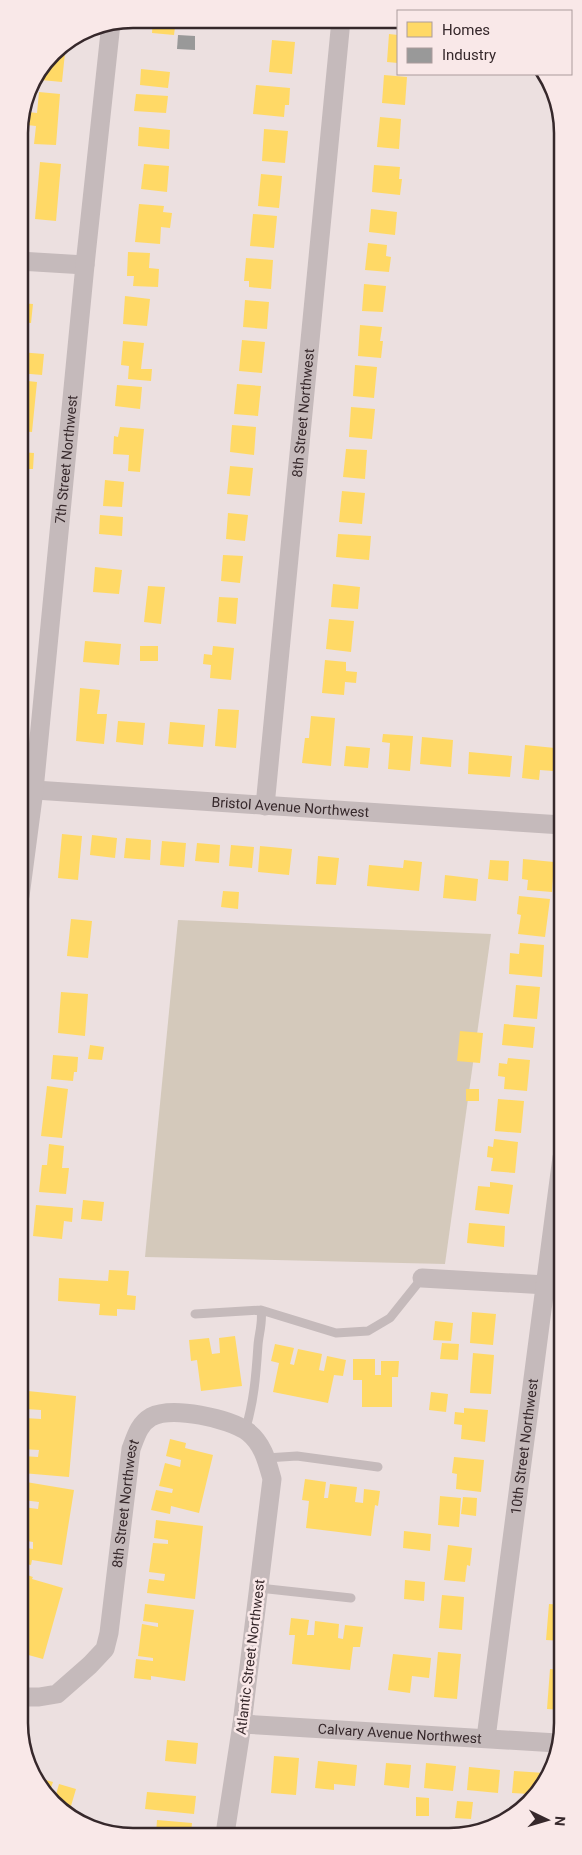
<svg xmlns="http://www.w3.org/2000/svg" width="582" height="1855" viewBox="0 0 582 1855" font-family="Roboto,sans-serif">
<style>
.green{fill:#d4c9bb}
.homes{fill:#ffd966}
.industry{fill:#999}
.lines{fill:none;stroke-linecap:round;stroke-linejoin:round}
.service{stroke:#c5babb;stroke-width:9}
.minor{stroke:#c5babb;stroke-width:19}
.labels{text-anchor:middle;dominant-baseline:central;stroke-width:5;stroke-linejoin:round;paint-order:stroke}
.street-label{font-size:14px;fill:#36282b;stroke:#f9e8e8}
.rim{fill:none;stroke:#36282b;stroke-width:2.5}
</style>
<rect width="100%" height="100%" fill="#ece0e0"/>
<!-- green -->
<path class="green" d="M178,920L491,934L445,1264L145,1257Z"/>
<!-- homes -->
<path class="homes" d="M153,19H176L174,35L152,33Z
M389,34L398,35V63L387,62Z
M272,40L295,42L292,74L269,72Z
M66,43L62,82L41,80L42,66L52,52Z
M141,69L170,72L168,88L140,85Z
M384,75L407,77L405,105L382,103Z
M256,85L290,88L289,105H285L284,117L253,114Z
M39,92L60,94L56,145L34,144L36,126L27,125L28,112L37,113Z
M136,94L168,96L166,113L134,111Z
M380,117L401,119L399,149L377,147Z
M139,127L170,130L169,149L138,146Z
M264,129L288,131L285,163L262,161Z
M40,162L61,164L56,221L35,219Z
M144,164L169,166L167,192L141,189Z
M374,165L400,167L399,179H402L400,195L372,192Z
M261,174L282,176L279,208L258,206Z
M139,204L164,206L163,212L172,213L170,228L161,227L160,244L135,242Z
M371,209L397,212L395,235L369,232Z
M253,214L277,216L274,248L250,246Z
M368,243L387,245L386,256L391,257L389,272L365,270Z
M128,252L150,253L149,268L159,269L158,287L133,286L134,276H127Z
M246,258L273,260L271,289L249,287V281H244Z
M364,284L386,286L383,312L362,311Z
M125,296L150,299L147,326L123,324Z
M245,300L269,302L267,329L243,327Z
M19,303L33,304L31,323L19,322Z
M360,325L382,327L380,341H383L381,358L358,356Z
M242,340L265,342L262,373L239,371Z
M123,341L144,343L141,369H152L151,381L128,379L129,366L121,365Z
M19,352L44,354L42,375L19,373Z
M355,365L377,367L374,398L353,396Z
M19,380L37,382L32,432L19,431Z
M237,384L261,386L258,416L234,414Z
M117,385L142,387L140,409L115,406Z
M351,407L375,409L372,439L349,437Z
M232,425L256,427L254,455L230,452Z
M120,427L144,429L140,472L128,471L129,455L113,454L114,436L118,437Z
M346,449L367,450L365,479L343,477Z
M19,452L34,453L33,469H28L27,477H19Z
M230,466L253,468L250,496L227,494Z
M105,480L124,482L122,507L103,506Z
M19,490H26L24,511H19Z
M342,491L365,493L362,524L339,522Z
M228,513L248,515L245,541L226,539Z
M100,515L123,517L122,536L99,534Z
M338,534L371,536L369,560L336,557Z
M223,555L243,556L240,583L221,581Z
M95,567L122,570L119,594L93,592Z
M333,584L360,587L358,609L331,607Z
M148,586L165,587L161,624L144,622Z
M219,597L238,598L236,624L217,622Z
M329,619L354,621L351,652L326,649Z
M85,641L121,644L119,665L83,662Z
M140,646H158V661H140Z
M213,646L234,648L231,680L210,678L211,665L203,664L204,654L212,655Z
M325,660L346,662V671L357,672L356,683L345,682L344,695L322,693Z
M80,688L100,690L97,714H107L104,744L76,741Z
M218,709L239,710L236,748L215,746Z
M311,716L335,718L331,766L302,763L305,738H309Z
M118,721L145,723L143,745L116,742Z
M170,722L205,725L203,747L168,744Z
M383,734L413,736L410,771L388,769L390,743L382,742Z
M422,737L453,740L451,767L420,764Z
M525,745L555,748L553,771L540,770L539,780L522,778Z
M346,746L370,748L368,768L344,766Z
M469,752L512,756L510,777L468,774Z
M62,834L82,836L78,880L58,878Z
M92,835L117,838L115,858L90,855Z
M126,838L151,840L150,860L124,858Z
M162,841L186,843L184,867L160,865Z
M197,843L220,845L219,863L195,861Z
M231,845L254,847L252,868L229,866Z
M260,846L292,849L289,875L258,872Z
M318,856L339,858L336,885L316,884Z
M523,859L554,862L552,892L527,890L528,880L522,879Z
M404,860L422,862L419,891L367,886L369,865L403,868Z
M490,860L509,861L508,881L488,879Z
M445,875L478,879L476,901L443,898Z
M223,891L239,892L238,909L221,907Z
M519,896L550,899L545,937L518,934L521,915L517,914Z
M71,919L92,921L88,958L67,956Z
M520,943L544,945L542,977L509,974L510,953L519,954Z
M516,985L540,987L537,1019L513,1017Z
M61,992L88,994L85,1036L58,1033Z
M504,1024L535,1027L533,1048L502,1045Z
M460,1031L483,1033L480,1063L457,1061Z
M90,1045L104,1047L102,1060L88,1059Z
M53,1055L78,1057L77,1072H74L73,1081L51,1079Z
M508,1058L530,1060L527,1091L504,1089L505,1077L498,1076L499,1063L507,1064Z
M47,1086L68,1089L62,1138L41,1136Z
M466,1089H479V1101H466Z
M498,1099L524,1101L521,1133L495,1131Z
M494,1139L518,1142L515,1173L491,1171L493,1158L487,1157L488,1146L493,1147Z
M49,1144L64,1146L62,1168H69L66,1194L39,1192L42,1165H47Z
M490,1182L513,1185L509,1214L475,1210L478,1186L490,1187Z
M83,1200L104,1202L102,1221L81,1219Z
M36,1205L73,1208L72,1222L64,1221L62,1239L33,1236Z
M469,1223L505,1226L504,1247L467,1243Z
M109,1270L129,1271L127,1295L136,1296L135,1310L117,1309V1316L99,1315L100,1304L58,1301L59,1278L108,1281Z
M472,1312L496,1314L493,1345L470,1343Z
M435,1321L453,1323L451,1341L433,1340Z
M235,1336L242,1386L201,1391L197,1360L191,1361L189,1340L209,1338L212,1354L220,1353L219,1338Z
M442,1343L459,1344L458,1360L440,1359Z
M275,1344L294,1348L290,1364L294,1365L298,1349L322,1354L319,1370L324,1371L327,1356L346,1360L343,1376L334,1375L328,1403L273,1392L279,1363L271,1361Z
M473,1353L494,1355L491,1394L470,1393Z
M353,1359H375V1375H381V1361H399L398,1377H392V1407H362V1380H353Z
M28,1391L76,1396L69,1477L22,1473L23,1456L38,1457L39,1450L22,1449L25,1418L41,1419V1410L26,1409Z
M431,1392L448,1394L446,1412L429,1410Z
M464,1408L488,1410L485,1442L461,1439L462,1425L454,1424L455,1412L464,1413Z
M170,1439L186,1443L185,1448L213,1455L199,1513L171,1506L170,1514L151,1510L156,1490L172,1493L173,1489L159,1486L165,1463L180,1467L181,1460L166,1456Z
M454,1457L484,1460L481,1492L456,1489L457,1474L452,1473Z
M305,1479L326,1482L324,1498H328L330,1484L357,1487L355,1502L363,1503L364,1489L380,1491L378,1506L375,1505L371,1536L306,1528L309,1501L302,1500Z
M26,1482L74,1490L62,1565L32,1560L31,1565L21,1563V1547L33,1549V1542L21,1540L23,1507L38,1509L39,1502L23,1500Z
M440,1496L461,1498L459,1527L438,1525Z
M463,1497L477,1498L476,1516L461,1514Z
M561,1517H563V1552L558,1551Z
M156,1520L203,1526L195,1599L147,1593L149,1579L164,1581L165,1574L149,1572L153,1543L168,1544V1540L154,1538Z
M404,1531L431,1534L430,1551L403,1548Z
M448,1545L472,1548L470,1566L467,1565L465,1582L444,1580Z
M556,1559L563,1560V1594L553,1593Z
M21,1573L33,1577L32,1579L63,1588L43,1659L21,1653V1598L24,1599L25,1595L21,1594Z
M405,1580L425,1582L424,1601L404,1599Z
M442,1595L464,1597L462,1630L439,1628Z
M145,1604L194,1610L185,1681L151,1676V1680L134,1678L136,1659L153,1661V1658L138,1656L142,1624L158,1627V1623L143,1621Z
M549,1604L563,1605V1641L546,1640Z
M291,1618L309,1620L307,1635H314L315,1621L339,1624L338,1638L343,1639L345,1625L363,1627L360,1647H353L350,1670L292,1664L295,1635H289Z
M438,1652L461,1654L457,1699L434,1697Z
M393,1654L431,1658L429,1678L412,1676L410,1693L388,1690Z
M550,1669L563,1670V1710L547,1709Z
M167,1740L198,1743L196,1764L165,1761Z
M274,1756L299,1758L296,1795L271,1793Z
M318,1761L357,1765L355,1786L334,1784V1790L315,1788Z
M386,1763L411,1765L409,1788L384,1785Z
M426,1763L456,1766L453,1791L424,1788Z
M469,1767L500,1770L498,1793L467,1790Z
M514,1771L545,1773L535,1797L529,1799V1794L512,1793Z
M39,1778L53,1782L48,1796L47,1793Z
M59,1784L76,1789L71,1806L65,1804L64,1809L52,1803L49,1797L55,1798Z
M147,1792L196,1796L194,1814L145,1809Z
M416,1797L429,1798V1816H416Z
M457,1801L473,1802L471,1819L455,1818Z
M157,1820L192,1823L191,1834H156Z"/>
<!-- industry -->
<path class="industry" d="M178,35L195,36V50L177,49Z"/>
<g class="lines">
<!-- service -->
<path class="service" d="M195,1314L261,1310L336,1333L368,1331L390,1318L422,1278
M245,1431C254,1402 256,1375 258,1345C259,1333 263,1322 261,1310
M266,1458L297,1456L378,1467
M259,1588L351,1598"/>
<!-- minor -->
<g class="minor">
<path d="M19,261L85,265"/>
<path id="s1" d="M20,789L562,825"/>
<path id="s2" d="M265,806L341,20"/>
<path id="s3" d="M20,896L34,790L85,265L111,23"/>
<path d="M422,1278L546,1285"/>
<path id="s4" d="M21,1697H39L57,1694L90,1665L105,1649L109,1633L131,1449C136,1436 139,1424 151,1417C172,1406 229,1418 248,1432C263,1444 267,1461 272,1479L242,1724L225,1834"/>
<path id="s5" d="M242,1724L557,1743"/>
<path id="s6" d="M486,1738L562,1157"/>
</g>
</g>
<g class="labels">
<!-- street labels -->
<g class="street-label">
<text stroke="none"><textPath href="#s2" startOffset="395">8th Street Northwest</textPath></text>
<text stroke="none"><textPath href="#s3" startOffset="439">7th Street Northwest</textPath></text>
<text stroke="none"><textPath href="#s1" startOffset="271">Bristol Avenue Northwest</textPath></text>
<text stroke="none"><textPath href="#s6" startOffset="294">10th Street Northwest</textPath></text>
<text stroke="none"><textPath href="#s4" startOffset="249">8th Street Northwest</textPath></text>
<text transform="translate(250 1657) rotate(-83)">Atlantic Street Northwest</text>
<text stroke="none"><textPath href="#s5" startOffset="158">Calvary Avenue Northwest</textPath></text>
</g>
</g>
<!-- crop -->
<path d="M0 0H582V1855H0ZM133 28H449A105 105 0 0 1 554 133V1723A105 105 0 0 1 449 1828H133A105 105 0 0 1 28 1723V133A105 105 0 0 1 133 28Z" fill="#f9e8e8" fill-rule="evenodd"/>
<path class="rim" d="M133 28H449A105 105 0 0 1 554 133V1723A105 105 0 0 1 449 1828H133A105 105 0 0 1 28 1723V133A105 105 0 0 1 133 28Z"/>
<!-- legend -->
<rect x="397" y="10" width="175" height="65" fill="#f9e8e8" stroke="#ab9b9c"/>
<rect x="407" y="22" width="25" height="15" fill="#ffd966" stroke="#ab9b9c"/>
<text x="442" y="35" font-size="15" fill="#36282b">Homes</text>
<rect x="407" y="48" width="25" height="15" fill="#999999" stroke="#ab9b9c"/>
<text x="442" y="60" font-size="15" fill="#36282b">Industry</text>
<!-- north arrow -->
<g transform="translate(547 1820) rotate(95)" stroke="#f9e8e8" stroke-width="4" paint-order="stroke">
<path d="M0-4L9 19L0 12L-9 19Z" fill="#36282b"/>
<text y="-8" font-size="14" font-weight="bold" text-anchor="middle" fill="#36282b">N</text>
</g>
</svg>
